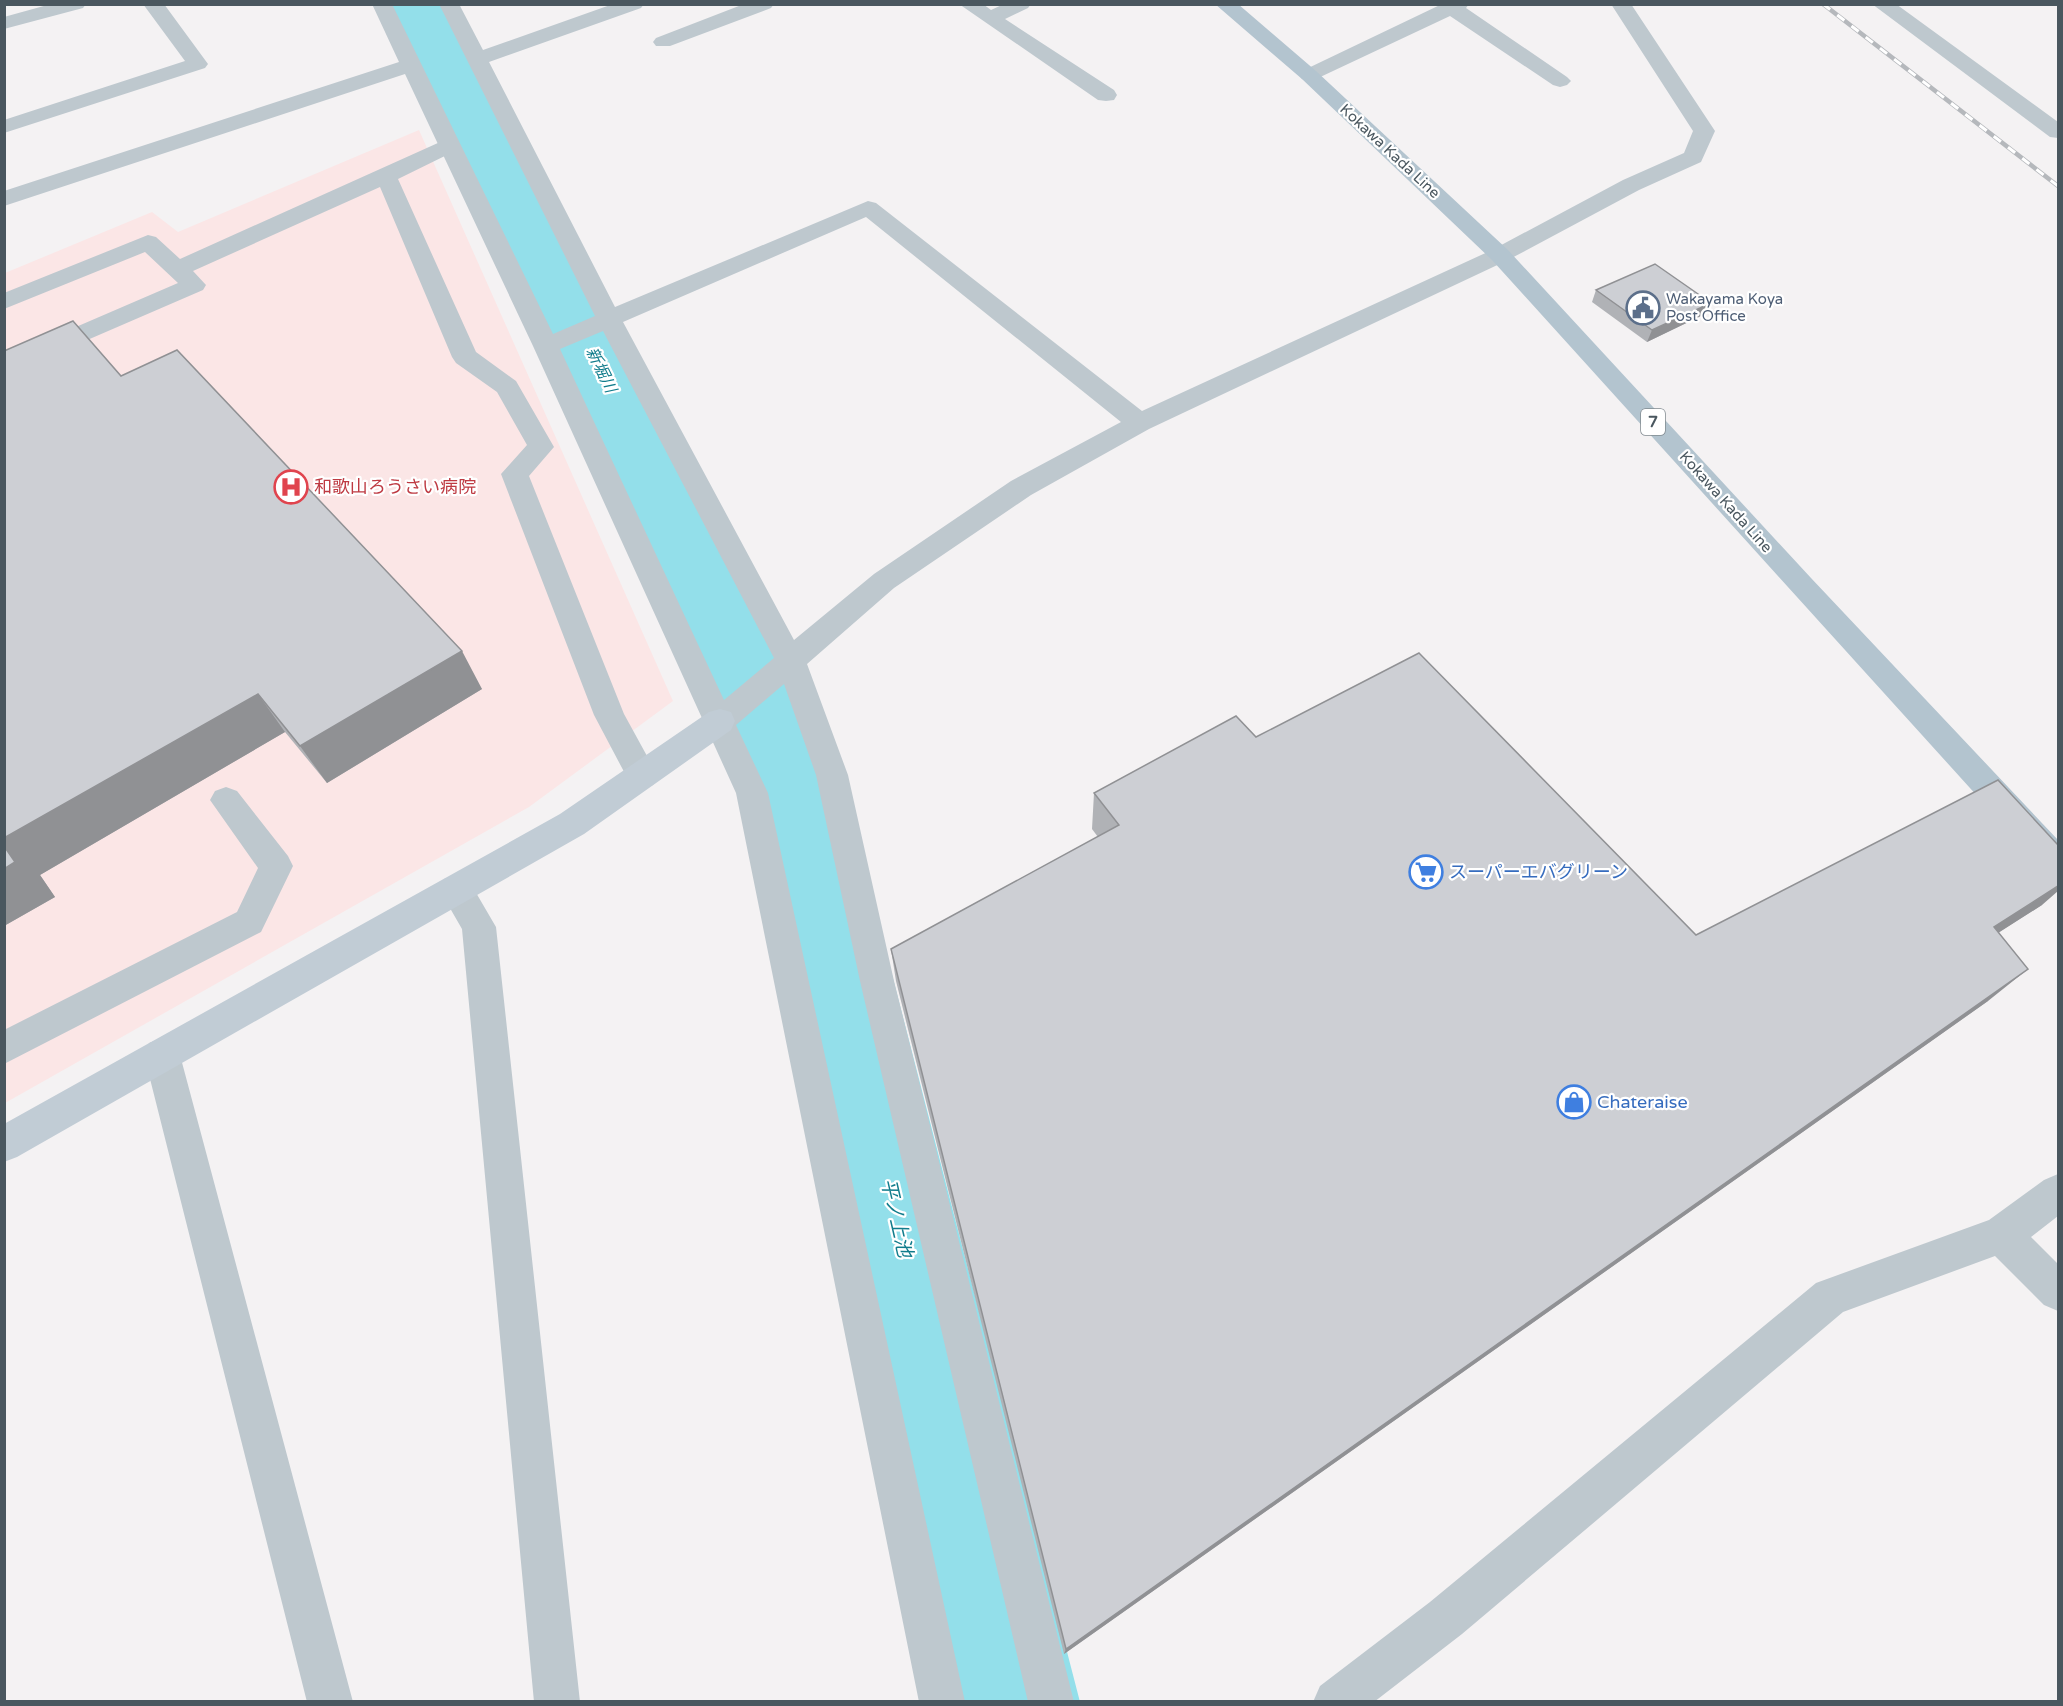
<svg xmlns="http://www.w3.org/2000/svg" width="2063" height="1706" viewBox="0 0 2063 1706" font-family="'Varela Round','Noto Sans JP',sans-serif">
<style>
.medical{fill:#fbe6e6}
.lines{fill:none;stroke-linecap:round;stroke-linejoin:round}
.stream{fill:#93dfea;fill-rule:evenodd}
.river{fill:#93dfea;fill-rule:evenodd}
.lane{fill:#bec8ce;fill-rule:evenodd}
.street{fill:#bec8ce;fill-rule:evenodd}
.secondary{fill:#c1ccd5;fill-rule:evenodd}
.primary{fill:#b3c4cf;fill-rule:evenodd}
.rail-casing{stroke:#b5b8bc;stroke-width:4.5}
.rail{stroke:#fff;stroke-width:3;stroke-dasharray:9;stroke-linecap:butt}
.wall{fill:#b0b2b6}
.shaded-wall{fill:#909194}
.building{fill:#cdcfd4;stroke:#909194;stroke-width:1.5}
.labels{text-anchor:middle;dominant-baseline:central;stroke-width:4.5;stroke-linejoin:round;paint-order:stroke}
.far-street-label{font-size:15px;fill:#4a575f;stroke:#fff}
.far-service-label{font-size:15px;fill:#4e5e75;stroke:#fff;text-anchor:start}
.far-water-label{font-size:16px;font-style:italic;fill:#117c8c;stroke:#fff}
.shield{fill:#fff;stroke:#80898f;stroke-width:1.5}
.shield-label{font-size:16px;font-weight:bold;fill:#4a575f}
.health-label{font-size:18px;fill:#be3a42;stroke:#fff;text-anchor:start}
.shop-label{font-size:18px;fill:#366cbe;stroke:#fff;text-anchor:start}
.water-label{font-size:20px;font-style:italic;fill:#117c8c;stroke:#fff}
</style>
<rect width="100%" height="100%" fill="#f4f2f3"/>
<!-- medical -->
<path class="medical" d="M419,130L673,701L529,807L5,1103V273L152,212L178,232Z"/>
<g class="lines">
<!-- stream -->
<path class="stream" d="M782,729L788,731L790,735L788,739C778,748 765,767 751,762L749,758L751,754L776,731Z"/>
<!-- river -->
<path class="river" d="M390,4H451L830,735L1080,1702H938L734,735Z"/>
<!-- lane -->
<path class="lane" d="M449,138L457,140L460,145L457,150L398,179L476,352L516,381L554,447L529,476L624,714L658,776L653,785L642,789L631,785L594,715L501,474L527,445L497,392L456,363L452,357L380,187L193,271L206,285L203,290L4,376V358L178,283L145,252L4,309V293L148,235L156,237L180,259Z
M226,787L237,791L288,856L293,866L261,932L4,1064V1030L237,912L258,868L210,800L215,791Z"/>
<!-- street -->
<path class="street" d="M51,4H86L83,8L4,29V17Z
M143,4H164L208,64L205,68L4,133V120L185,61Z
M372,4H392L553,334L595,316L439,4H459L483,50L613,4H644L641,8L489,62L615,307L868,201L876,203L1142,411L1492,250L1623,180L1684,153L1693,131L1611,4H1631L1715,131L1701,162L1639,190L1508,260L1149,429L1031,495L894,588L807,664L848,775L894,981L1074,1702H1028L860,981L816,775L784,684L736,725L768,793L965,1702H919L736,793L533,346L405,74L4,206V191L399,62ZM866,217L1121,422L1011,481L874,574L794,640L623,322ZM603,331L774,658L724,700L560,349Z
M744,4H774L771,8L670,46H656L653,42L656,38Z
M959,4H983L991,10L1004,4H1031L1028,8L1005,19L1114,90L1117,95L1114,100L1106,101L1098,100Z
M1442,4H1469L1466,8L1567,77L1571,81L1567,85L1560,87L1553,85L1450,16L1316,79L1309,81L1302,79L1299,75L1302,71Z
M1872,4H1896L2058,122V138L2050,137Z
M456,875L468,879L496,927L580,1702H534L462,929L439,889L444,879Z
M162,1038L175,1043L180,1055L353,1702H307L144,1055L149,1043Z
M2058,1174V1216L2031,1237L2058,1264V1311L2044,1305L1995,1256L1843,1312L1462,1634L1374,1702H1313L1320,1686L1430,1602L1816,1283L1989,1220L2044,1180Z"/>
<!-- secondary -->
<path class="secondary" d="M720,709L731,712L735,721L731,730L584,834L17,1157L4,1162V1124L560,814L709,712Z"/>
<!-- primary -->
<path class="primary" d="M1215,4H1238L1316,71L1508,250L1811,578L2058,840V876L2046,872L1492,260L1302,79Z"/>
<defs>
<path id="rail" d="M1823,4L2058,186"/>
</defs>
<!-- rail casing -->
<use href="#rail" class="rail-casing"/>
<!-- rail -->
<use href="#rail" class="rail"/>
</g>
<!-- wall -->
<path class="wall" d="M1596,290L1711,303L1705,314L1647,342L1592,302Z
M121,376L482,689L327,783L285,732L40,875L55,897L4,926Z
M1256,737L1696,935L2042,905L1999,932L1988,1001L1064,1654L896,981L891,949L1098,837L1092,829L1094,793Z"/>
<!-- shaded-wall -->
<path class="shaded-wall" d="M1711,303L1705,314L1647,342L1652,330Z
M462,651L482,689L327,783L300,746Z
M258,694L285,732L40,875L55,897L4,926V838Z
M2058,886V891L2042,905L1956,960L1994,927Z
M2028,969L1988,1001L1064,1654L1066,1649Z"/>
<!-- building -->
<path class="building" d="M1655,264L1711,303L1652,330L1596,290Z
M73,321L121,376L177,350L462,651L300,746L258,694L4,838V351Z
M1419,653L1696,935L1998,780L2058,845V886L1994,927L2028,969L1066,1649L891,949L1119,825L1094,793L1236,716L1256,737Z
M4,846L15,862L4,869Z"/>
<!-- icons -->
<defs>
<symbol id="civic-ring" viewBox="-11 -11 22 22"><circle r="9.5" fill="#fff" stroke="#5c6f8a" stroke-width="1.5"/><path d="M-.6-6.5H3V-4.5H.6V-3L4-1V1h2V6H-6V1h2V-1L-.6-3ZM-1.2 2.5V6h2.4V2.5Z" fill="#5c6f8a"/></symbol>
<symbol id="hospital-ring" viewBox="-11 -11 22 22"><circle r="9.5" fill="#fff" stroke="#e0444e" stroke-width="1.5"/><path d="M-5-5h3v3.5h4V-5h3V5h-3V1.5h-4V5h-3Z" fill="#e0444e"/></symbol>
<symbol id="supermarket-ring" viewBox="-11 -11 22 22"><circle r="9.5" fill="#fff" stroke="#3f7fe0" stroke-width="1.5"/><path d="M-6-5.5h2.5l.6 2H6L4.5 2H-2.5L-4.4-4H-6ZM-1.5 3.2a1.3 1.3 0 1 0 .1 0ZM3 3.2a1.3 1.3 0 1 0 .1 0Z" fill="#3f7fe0"/></symbol>
<symbol id="shop-ring" viewBox="-11 -11 22 22"><circle r="9.5" fill="#fff" stroke="#3f7fe0" stroke-width="1.5"/><path d="M-5-2.5h2.3a2.7 3.5 0 0 1 5.4 0H5L5.5 6h-11ZM-1.5-2.5h3a1.5 2.3 0 0 0-3 0Z" fill="#3f7fe0"/></symbol>
</defs>
<g fill-rule="evenodd">
<use href="#civic-ring" x="1624" y="289" width="38" height="38"/>
<use href="#hospital-ring" x="272" y="468" width="38" height="38"/>
<use href="#supermarket-ring" x="1407" y="853" width="38" height="38"/>
<use href="#shop-ring" x="1555" y="1083" width="38" height="38"/>
</g>
<g class="labels">
<!-- far-street labels -->
<g class="far-street-label">
<text transform="translate(1390 151) rotate(43)">Kokawa Kada Line</text>
<text transform="translate(1726 502) rotate(48)">Kokawa Kada Line</text>
</g>
<!-- far-service labels -->
<g class="far-service-label">
<text x="1666" y="299">Wakayama Koya<tspan x="1666" dy="17">Post Office</tspan></text>
</g>
<!-- far-water labels -->
<g class="far-water-label">
<text transform="translate(601 370) rotate(64)">新堀川</text>
</g>
<!-- shield labels -->
<rect class="shield" x="1641" y="409" width="24" height="26" rx="4.5"/>
<g class="shield-label">
<text x="1653" y="422">7</text>
</g>
<!-- health labels -->
<g class="health-label">
<text x="314" y="487">和歌山ろうさい病院</text>
</g>
<!-- shop labels -->
<g class="shop-label">
<text x="1449" y="872">スーパーエバグリーン</text>
<text x="1597" y="1102">Chateraise</text>
</g>
<!-- water labels -->
<g class="water-label">
<text transform="translate(896 1218) rotate(77)">平ノ上池</text>
</g>
</g>
<!-- border -->
<rect width="2063" height="1706" fill="none" stroke="#4a575f" stroke-width="12"/>
</svg>
